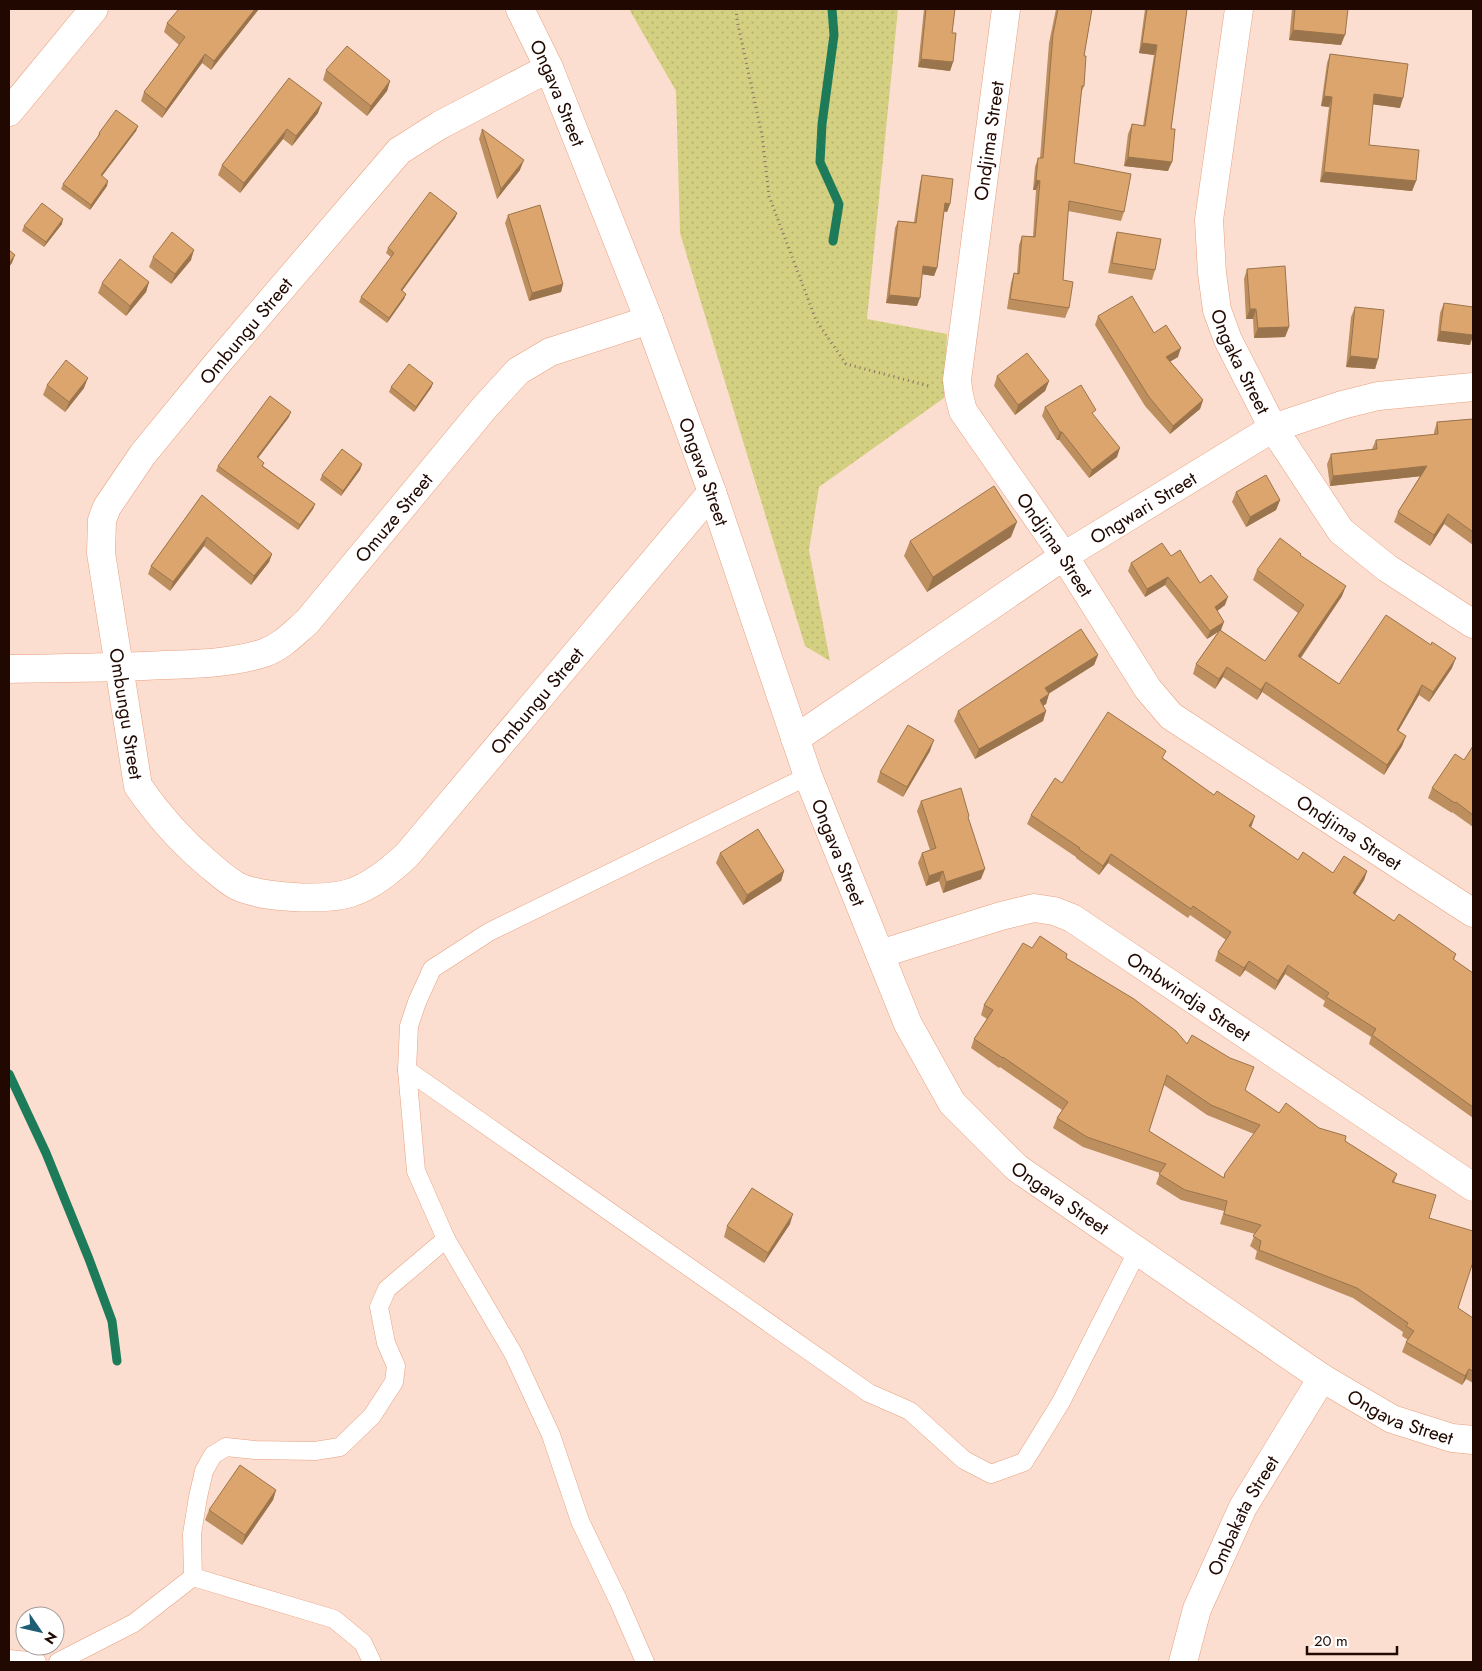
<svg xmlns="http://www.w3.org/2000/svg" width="1482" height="1671" font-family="Jost,sans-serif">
<defs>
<pattern id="grass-dots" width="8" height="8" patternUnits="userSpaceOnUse" patternTransform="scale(1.25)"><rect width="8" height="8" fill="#d4d082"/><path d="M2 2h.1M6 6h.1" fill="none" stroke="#b6b16e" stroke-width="1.8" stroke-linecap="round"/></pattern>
</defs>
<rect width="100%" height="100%" fill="#fcded0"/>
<polygon fill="url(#grass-dots)" points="629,9 898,9 867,319 947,334 944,398 819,487 809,550 830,661 805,646 680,233 676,91"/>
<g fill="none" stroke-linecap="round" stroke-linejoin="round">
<g stroke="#1d7b5a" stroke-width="9">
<polyline points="832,9 834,35 822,124 820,162 839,204 833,241"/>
<polyline points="9,1074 46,1153 89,1259 112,1321 117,1361"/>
</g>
<g stroke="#e8a07f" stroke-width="19">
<g id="lane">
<polyline points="407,1070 869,1393 910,1411 964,1460 991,1474 1024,1462 1061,1402 1137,1252"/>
<polyline points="193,1577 192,1534 198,1497 204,1471 213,1455 226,1447 255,1450 315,1451 340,1447 372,1416 394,1382 396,1366 386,1343 379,1307 387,1289 446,1239"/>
<polyline points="9,1659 37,1662"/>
<polyline points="58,1662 134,1623 193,1577 334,1619 363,1643 372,1662"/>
<polyline points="645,1662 618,1600 580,1521 551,1435 513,1353 446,1239 416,1171 407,1070 409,1026 417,1002 432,969 489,932 808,776"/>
</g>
</g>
<g stroke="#e8a07f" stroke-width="29">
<g id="street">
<path id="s1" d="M1006,9L957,380L959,395L963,411L1064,556L1148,689L1171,716L1473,913"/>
<path id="s2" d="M1239,9L1209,220L1212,273L1217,310L1228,340L1273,428L1341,531L1387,568L1473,624"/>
<path id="s3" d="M549,68L440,125L399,151L216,365L143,454L107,507L102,520L101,553L138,786C158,815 180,840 207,863C217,871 226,880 237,886C262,898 324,901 350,893C372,886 391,870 407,855L712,492"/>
<polyline points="9,112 94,9"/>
<path id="s4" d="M9,669C61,668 113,668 165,665C197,664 233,663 264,653C281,647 293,634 307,622L485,407L518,371L550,352L649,320"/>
<path id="s5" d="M795,739L1064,556L1273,428L1342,405L1378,396L1473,387"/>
<path id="s6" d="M880,954L1001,916L1034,908L1054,911L1072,918L1473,1187"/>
<path id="s7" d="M1183,1662L1197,1609L1243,1507L1322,1378"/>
</g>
</g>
<g stroke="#e8a07f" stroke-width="29">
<g id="secondary">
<path id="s8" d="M520,9L549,68L649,320L712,492L808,776L908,1024L952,1103L1017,1168L1322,1378L1392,1419L1452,1438L1473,1440"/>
</g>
</g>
<polyline stroke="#8b7065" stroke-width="3" stroke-dasharray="1 4" stroke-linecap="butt" points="736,9 737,20 762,135 769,196 816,320 846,364 929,386"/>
<use href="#lane" stroke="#fff" stroke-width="18"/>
<use href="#street" stroke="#fff" stroke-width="28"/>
<use href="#secondary" stroke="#fff" stroke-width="28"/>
</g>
<g fill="#bd8e5e" fill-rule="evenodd">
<polygon points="259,9 211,70 202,63 162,118 141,101 144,92 179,45 164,32 167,23"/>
<polygon points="924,9 955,9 952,33 953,62 950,71 918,67"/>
<polygon points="1056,9 1092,9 1084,56 1084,86 1081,93 1074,163 1124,212 1121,221 1068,211 1063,280 1069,308 1065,318 1007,309 1011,283 1014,273 1017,274 1019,245 1022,236 1033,236 1036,190 1033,190 1035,167 1038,158 1040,158 1049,43"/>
<polygon points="1145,9 1187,9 1171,129 1168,171 1124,166 1128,134 1132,124 1143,126 1154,55 1139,53"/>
<polygon points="1292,9 1348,9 1341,45 1289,40"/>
<polygon points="1330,54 1400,108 1373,104 1369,145 1416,181 1412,191 1320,182 1329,107 1321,106 1327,63"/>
<polygon points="326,70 390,81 387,91 367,116 323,80"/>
<polygon points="289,78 318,113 292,146 283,139 240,193 218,175 222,165"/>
<polygon points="138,126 136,131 102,176 107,186 90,210 61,189 63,184 97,138 99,133"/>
<polygon points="482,129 520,170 497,199 479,139"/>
<polygon points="922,175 950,204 947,212 944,211 937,268 934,276 922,274 917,306 886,303 895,228 898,221 914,222 920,183"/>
<polygon points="457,213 455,218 402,291 406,294 404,299 387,323 359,302 361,297 391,257 386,253 388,248"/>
<polygon points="508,215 563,284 561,292 529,301 505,223"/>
<polygon points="62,224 44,247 22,231 24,226"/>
<polygon points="1117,232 1155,270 1152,280 1108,273 1114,242"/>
<polygon points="153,257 191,260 171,284 149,267"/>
<polygon points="1247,269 1289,327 1285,337 1254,338 1253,319 1246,319 1244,279"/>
<polygon points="149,282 146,292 126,316 98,293 102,283"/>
<polygon points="1444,303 1470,345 1437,341 1440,313"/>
<polygon points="1355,307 1378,359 1375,369 1346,367 1351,317"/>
<polygon points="1098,316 1154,333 1178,357 1170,361 1203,400 1200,409 1170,434 1145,406 1095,325"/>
<polygon points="997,376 1049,381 1045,391 1015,415 994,386"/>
<polygon points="433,383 431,388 414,412 389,392 391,387"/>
<polygon points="47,385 84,388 65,412 43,395"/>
<polygon points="1045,407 1094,416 1117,457 1089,478 1059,440 1057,440 1042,416"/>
<polygon points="289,417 258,458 263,466 315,504 313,509 298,530 216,471 218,466"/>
<polygon points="1473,419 1473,545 1444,524 1430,546 1394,522 1398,512 1420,476 1330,486 1327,464 1331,454 1372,449 1376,440 1434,435 1434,432 1437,422"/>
<polygon points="362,464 360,470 341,496 320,480 322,475"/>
<polygon points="1236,492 1280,500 1276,510 1246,527 1232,502"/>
<polygon points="202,495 272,554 269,562 251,585 204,546 170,591 148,574 151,566"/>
<polygon points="1011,537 927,592 904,556 910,541"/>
<polygon points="1300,555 1342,596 1301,658 1339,684 1452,668 1429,702 1419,695 1398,731 1406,736 1402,746 1384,775 1262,692 1257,700 1223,677 1215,689 1193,674 1196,664 1218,632 1207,639 1165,585 1145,597 1128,571 1131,563 1171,556 1225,605 1217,611 1221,630 1220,630 1265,661 1298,613 1253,580 1257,570"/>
<polygon points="1098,655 1094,665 1049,693 1046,704 1043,706 1046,711 1043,721 975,759 954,721 958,711"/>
<polygon points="1473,746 1473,827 1452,812 1452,813 1428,798 1432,788 1464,760"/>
<polygon points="930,751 903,797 877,782 880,772"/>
<polygon points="1163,758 1252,825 1251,827 1298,860 1333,873 1367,871 1364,880 1355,894 1394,921 1456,954 1454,960 1473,973 1473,1118 1369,1044 1371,1037 1323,1006 1325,1001 1285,974 1275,990 1245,970 1240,977 1215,961 1218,952 1226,940 1190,915 1188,918 1108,863 1099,875 1076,858 1076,857 1027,824 1031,815 1062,783"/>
<polygon points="921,801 968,819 981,879 943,893 939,881 926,886 918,863 922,853 930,850 917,811"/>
<polygon points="720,853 784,871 781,881 743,905 716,863"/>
<path d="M1032,948L1066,958L1187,1044L1245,1090L1279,1113L1319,1128L1345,1141L1397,1174L1394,1183L1429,1218L1458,1308L1473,1318V1383L1466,1379L1462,1385L1402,1352L1406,1342L1408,1340L1402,1336L1403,1332L1353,1298L1255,1259L1257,1251L1250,1246L1255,1234L1220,1224L1224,1211L1181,1200L1156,1184L1160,1173L1083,1147L1053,1128L1057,1118L1062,1110L1000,1067L999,1068L971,1048L974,1039L987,1019L981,1015L984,1005ZM1164,1085L1207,1115L1254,1134L1223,1178L1149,1131Z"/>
<polygon points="790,1224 764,1263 724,1237 727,1226"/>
<polygon points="276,1490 273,1500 242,1545 205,1520 209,1510"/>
</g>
<g fill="#9a744c">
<polygon points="255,9 259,9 211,70 214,61"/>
<polygon points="1293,30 1345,35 1341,45 1289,40"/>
<polygon points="1142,43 1157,45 1154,55 1139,53"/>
<polygon points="205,54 202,63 162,118 166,109"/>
<polygon points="921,59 953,62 950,71 918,67"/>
<polygon points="390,81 387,91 367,116 371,106"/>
<polygon points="1374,94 1403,98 1400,108 1370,104"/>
<polygon points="1324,96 1332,97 1329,107 1321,106"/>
<polygon points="322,103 318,113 292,146 296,136"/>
<polygon points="138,126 136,131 99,180 101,175"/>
<polygon points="287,129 283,139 240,193 244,183"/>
<polygon points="1128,157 1172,162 1168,171 1124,166"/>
<polygon points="524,160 520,170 497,199 501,189"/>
<polygon points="1324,172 1416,181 1412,191 1320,182"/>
<polygon points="1036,180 1040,181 1036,190 1033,190"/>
<polygon points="108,181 107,186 90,210 91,205"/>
<polygon points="945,203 950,204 947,212 942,211"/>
<polygon points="457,213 455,218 399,295 401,290"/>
<polygon points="63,219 62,224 44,247 46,242"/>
<polygon points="194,250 191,260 171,284 175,274"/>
<polygon points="15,255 12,263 9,267 9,263"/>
<polygon points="923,266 937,268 934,276 920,274"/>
<polygon points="149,282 146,292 126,316 130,306"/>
<polygon points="563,284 561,292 529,301 532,293"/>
<polygon points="406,294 404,299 387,323 389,318"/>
<polygon points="889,295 920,298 917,306 886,303"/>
<polygon points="1250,309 1256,309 1253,319 1246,319"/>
<polygon points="1289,327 1285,337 1254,338 1258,328"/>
<polygon points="1440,331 1473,335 1473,336 1470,345 1437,341"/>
<polygon points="1181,348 1178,357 1163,366 1166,357"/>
<polygon points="1350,356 1378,359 1375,369 1346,367"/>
<polygon points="88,378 84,388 65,412 69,402"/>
<polygon points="1049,381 1045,391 1015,415 1018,405"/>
<polygon points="433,383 431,388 414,412 416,407"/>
<polygon points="1203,400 1200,409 1170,434 1173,426"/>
<polygon points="291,412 289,417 255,462 257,457"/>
<polygon points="1060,432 1062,432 1059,440 1057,440"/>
<polygon points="1120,448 1117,457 1089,478 1092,470"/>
<polygon points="362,464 360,470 341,496 343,491"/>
<polygon points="1427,466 1423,476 1330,486 1333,476"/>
<polygon points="1280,500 1276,510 1246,527 1250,517"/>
<polygon points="315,504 313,509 298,530 300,525"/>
<polygon points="1448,514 1444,524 1430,546 1434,535"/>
<polygon points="1017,522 1011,537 927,592 933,577"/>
<polygon points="207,537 204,546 170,591 173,582"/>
<polygon points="272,554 269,562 251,585 254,576"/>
<polygon points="1168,577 1165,585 1145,597 1147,589"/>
<polygon points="1346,586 1342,596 1295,666 1298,656"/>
<polygon points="1228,597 1225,605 1212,615 1215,607"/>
<polygon points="1224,622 1221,630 1207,639 1210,631"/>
<polygon points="1098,655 1094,665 1042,698 1045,688"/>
<polygon points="1456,658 1452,668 1429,702 1433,692"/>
<polygon points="1227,667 1223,677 1215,689 1219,679"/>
<polygon points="1266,682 1262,692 1257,700 1261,690"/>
<polygon points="1422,685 1419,695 1393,740 1397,730"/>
<polygon points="1049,694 1046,704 1036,710 1040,700"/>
<polygon points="1046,711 1043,721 975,759 979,749"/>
<polygon points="1406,736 1402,746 1384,775 1387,765"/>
<polygon points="934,740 930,751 903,797 907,787"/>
<polygon points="1255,816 1252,825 1245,835 1249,826"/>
<polygon points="1111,854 1108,863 1099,875 1103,866"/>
<polygon points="985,869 981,879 943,893 946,882"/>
<polygon points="784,871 781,881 743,905 747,895"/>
<polygon points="943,871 939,881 926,886 929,876"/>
<polygon points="1367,871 1364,880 1350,902 1353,893"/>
<polygon points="1249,961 1245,970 1240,977 1244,968"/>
<polygon points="1288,965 1285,974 1275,990 1278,981"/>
<polygon points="793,1214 790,1224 764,1263 768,1253"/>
<polygon points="1469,1369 1466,1379 1462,1385 1465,1376"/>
<polygon points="276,1490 273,1500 242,1545 245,1535"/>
</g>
<g fill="#dca56d" stroke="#9a744c" fill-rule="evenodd">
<polygon points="179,9 255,9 214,61 205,54 166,109 144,92 185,37 167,23"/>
<polygon points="926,9 955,9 952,33 956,33 953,62 921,59"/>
<polygon points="1058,9 1092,9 1084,56 1086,56 1084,86 1082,86 1074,163 1131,174 1124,212 1069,201 1063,280 1073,282 1069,308 1010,299 1014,273 1019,274 1022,236 1035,237 1040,181 1036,180 1038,158 1043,158 1053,34"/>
<polygon points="1147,9 1187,9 1171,129 1175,129 1172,162 1128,157 1132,124 1145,126 1157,45 1142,43"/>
<polygon points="1295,9 1348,9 1345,35 1293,30"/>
<polygon points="347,46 390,81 371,106 326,70"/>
<polygon points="1330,54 1408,64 1403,98 1374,94 1369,145 1419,150 1416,181 1324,172 1332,97 1324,96"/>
<polygon points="289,78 322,103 296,136 287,129 244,183 222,165"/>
<polygon points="116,110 138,126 101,175 108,181 91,205 63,184 100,134 99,133"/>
<polygon points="482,129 524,160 501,189"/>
<polygon points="922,175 953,179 950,204 945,203 937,268 923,266 920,298 889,295 898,221 916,223"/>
<polygon points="430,192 457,213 401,290 406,294 389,318 361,297 394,253 388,248"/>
<polygon points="42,203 63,219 46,242 24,226"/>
<polygon points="540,205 563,284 532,293 508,215"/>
<polygon points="172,232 194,250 175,274 153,257"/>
<polygon points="1117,232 1161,239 1155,270 1112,263"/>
<polygon points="9,250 15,255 9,263"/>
<polygon points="120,259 149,282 130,306 102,283"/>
<polygon points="1285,266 1289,327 1258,328 1256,309 1250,309 1247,269"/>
<polygon points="1132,296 1154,333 1166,325 1181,348 1166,357 1203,400 1173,426 1149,397 1098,316"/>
<polygon points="1444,303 1473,307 1473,335 1440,331"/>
<polygon points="1355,307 1384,310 1378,359 1350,356"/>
<polygon points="1027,353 1049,381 1018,405 997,376"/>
<polygon points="66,360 88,378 69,402 47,385"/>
<polygon points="409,364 433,383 416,407 391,387"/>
<polygon points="1081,385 1096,410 1092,413 1120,448 1092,470 1062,432 1060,432 1045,407"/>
<polygon points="270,396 291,412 257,457 264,463 262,466 315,504 300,525 218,466"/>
<polygon points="1473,419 1473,532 1448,514 1434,535 1398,512 1427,466 1333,476 1331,454 1377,449 1376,440 1438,434 1437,422"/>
<polygon points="342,449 362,464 343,491 322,475"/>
<polygon points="1266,475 1280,500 1250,517 1236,492"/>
<polygon points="994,486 1017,522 933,577 910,541"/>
<polygon points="202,495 272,554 254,576 207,537 173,582 151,566"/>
<polygon points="1280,538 1301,554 1300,555 1346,586 1298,656 1339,684 1386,615 1431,645 1432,642 1456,658 1433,692 1422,685 1397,730 1406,736 1387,765 1266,682 1261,690 1227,667 1219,679 1196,664 1220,630 1265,661 1304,605 1257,570"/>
<polygon points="1162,543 1171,556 1180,550 1200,583 1211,575 1228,597 1215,607 1224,622 1210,631 1168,577 1147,589 1131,563"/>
<polygon points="1081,629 1098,655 1045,688 1049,694 1040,700 1046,711 979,749 958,711"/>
<polygon points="1108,712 1166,751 1162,758 1214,795 1217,791 1255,816 1249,826 1298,860 1303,852 1333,873 1344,856 1367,871 1353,893 1394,921 1399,914 1456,954 1453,959 1473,973 1473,1107 1372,1035 1376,1029 1326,997 1329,993 1288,965 1278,981 1249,961 1244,968 1218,952 1231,932 1193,906 1191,909 1111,854 1103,866 1079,849 1080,848 1031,815 1055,778 1062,783"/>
<polygon points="908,725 934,740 907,787 880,772"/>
<polygon points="1473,746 1473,815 1456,802 1455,803 1432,788 1455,754 1464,760"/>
<polygon points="961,788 969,816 968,817 985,869 946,882 943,871 929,876 922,853 936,848 921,801"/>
<polygon points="758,829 784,871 747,895 720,853"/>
<path d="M1040,936L1067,954L1066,958L1134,999L1176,1031L1187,1044L1192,1035L1230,1058L1254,1067L1245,1090L1279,1113L1286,1103L1319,1128L1346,1136L1345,1141L1397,1174L1392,1182L1436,1195L1429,1218L1473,1231V1262L1458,1308L1473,1318V1371L1469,1369L1465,1376L1406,1342L1414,1331L1406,1326L1408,1323L1357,1288L1259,1250L1261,1241L1253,1236L1261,1225L1224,1214L1227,1201L1185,1190L1159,1174L1166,1164L1087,1137L1057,1118L1068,1102L1003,1057V1058L974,1039L993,1010L984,1005L1023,943L1032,948ZM1167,1075L1211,1105L1260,1125L1225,1173L1224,1178L1149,1131Z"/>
<polygon points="752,1188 793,1214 768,1253 727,1226"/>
<polygon points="240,1465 276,1490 245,1535 209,1510"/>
</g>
<g text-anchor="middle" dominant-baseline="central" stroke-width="4" stroke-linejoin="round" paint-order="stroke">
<g font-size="19" fill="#210800" stroke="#fff">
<text stroke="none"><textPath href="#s8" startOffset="92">Ongava Street</textPath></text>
<text transform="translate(989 141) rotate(-82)">Ondjima Street</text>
<text transform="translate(246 331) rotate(-50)">Ombungu Street</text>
<text stroke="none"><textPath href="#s2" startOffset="360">Ongaka Street</textPath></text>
<text stroke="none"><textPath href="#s8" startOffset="498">Ongava Street</textPath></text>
<text stroke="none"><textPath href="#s5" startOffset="418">Ongwari Street</textPath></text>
<text stroke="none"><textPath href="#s4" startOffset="445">Omuze Street</textPath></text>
<text stroke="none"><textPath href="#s1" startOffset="568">Ondjima Street</textPath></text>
<text stroke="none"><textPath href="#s3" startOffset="1442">Ombungu Street</textPath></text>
<text stroke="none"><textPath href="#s3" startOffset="842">Ombungu Street</textPath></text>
<text stroke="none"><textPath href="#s1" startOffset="988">Ondjima Street</textPath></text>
<text stroke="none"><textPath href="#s8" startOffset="902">Ongava Street</textPath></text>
<text stroke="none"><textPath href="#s6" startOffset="341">Ombwindja Street</textPath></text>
<text stroke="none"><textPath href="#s8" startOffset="1322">Ongava Street</textPath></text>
<text stroke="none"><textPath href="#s8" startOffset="1728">Ongava Street</textPath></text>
<text stroke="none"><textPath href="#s7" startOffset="159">Ombakata Street</textPath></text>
</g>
</g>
<rect width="1482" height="1671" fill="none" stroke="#210800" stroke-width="20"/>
<g transform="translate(40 1631) rotate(124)"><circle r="24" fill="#ffffff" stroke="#a69c99"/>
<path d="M0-4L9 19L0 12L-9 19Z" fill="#1f5d74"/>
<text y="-8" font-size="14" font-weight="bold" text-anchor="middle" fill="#210800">N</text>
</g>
<path d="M1307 1646v8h90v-8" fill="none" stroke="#210800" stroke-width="2.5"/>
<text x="1314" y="1646" font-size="15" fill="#210800" stroke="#ffffff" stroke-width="4" paint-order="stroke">20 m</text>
</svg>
